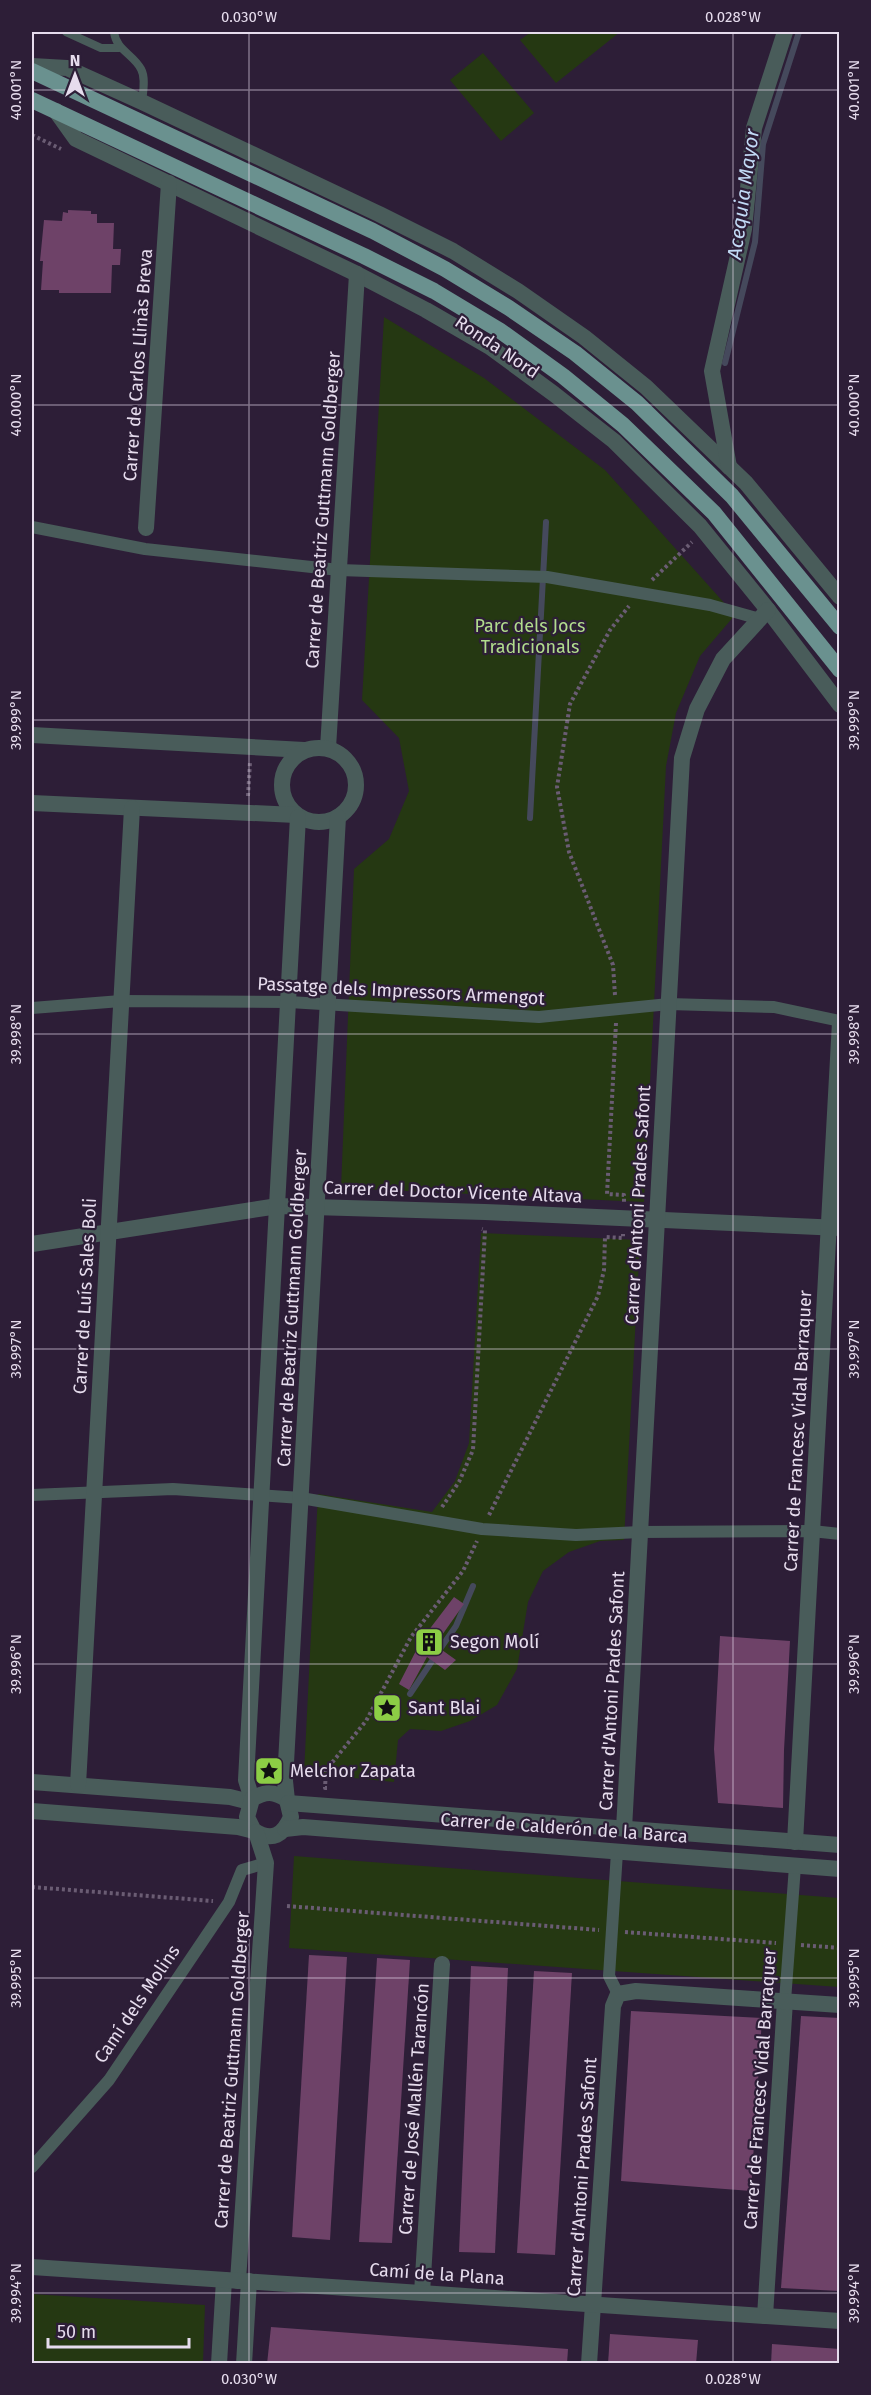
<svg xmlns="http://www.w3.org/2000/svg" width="871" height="2395" font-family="'Fira Sans',sans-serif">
<rect width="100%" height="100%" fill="#2d1e37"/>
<g fill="#253812">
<polygon points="531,32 620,32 556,83 520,40"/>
<polygon points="483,53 534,113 501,141 450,80"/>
<polygon points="384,317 484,378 605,470 735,615 700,656 676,713 666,766 644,1202 341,1188 354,869 389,839 409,791 399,738 362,700"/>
<polygon points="481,1233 640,1240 624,1540 600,1541 569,1552 543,1571 528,1602 517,1669 497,1705 470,1721 441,1731 410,1729 398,1740 394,1782 304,1773 318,1494 432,1512 455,1481 469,1443"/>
<polygon points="294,1856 839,1898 839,1987 289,1948"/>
<polygon points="32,2294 205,2305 203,2363 32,2363"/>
</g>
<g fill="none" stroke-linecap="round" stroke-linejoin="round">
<g stroke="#45495c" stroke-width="6">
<polyline points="725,363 755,242 763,144 799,32"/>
<polyline points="530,818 546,522"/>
<polyline points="440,1649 456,1626 473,1586"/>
<polyline points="410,1694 432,1661"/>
</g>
</g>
<g fill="#6e4268">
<polygon points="68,210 91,211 91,214 97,214 97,223 114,223 113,249 121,249 120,265 112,265 111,293 59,293 59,290 41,290 43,261 40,261 44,220 62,221 63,212 68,213"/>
<polygon points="454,1597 464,1604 435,1645 456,1660 445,1670 427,1657 409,1690 399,1684 422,1639"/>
<polygon points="720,1636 790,1641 784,1750 783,1808 718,1803 714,1749"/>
<polygon points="309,1955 347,1957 330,2240 292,2237"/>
<polygon points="377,1958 410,1960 392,2243 359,2242"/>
<polygon points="471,1966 508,1968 495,2253 459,2252"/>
<polygon points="534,1971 572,1973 555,2255 517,2253"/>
<polygon points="631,2011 762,2018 751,2191 621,2181"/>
<polygon points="801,2016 840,2018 840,2291 781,2288"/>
<polygon points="271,2327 568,2349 567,2364 267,2364"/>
<polygon points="610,2334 698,2340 696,2364 608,2364"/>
<polygon points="772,2344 840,2349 840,2364 771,2364"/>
</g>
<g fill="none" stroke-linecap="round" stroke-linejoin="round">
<g stroke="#6a5c73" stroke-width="4" stroke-dasharray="3 3" stroke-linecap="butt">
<polyline points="32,135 61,149"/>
<polyline points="652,580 692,542"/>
<polyline points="248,796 250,762"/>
<polyline points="615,995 613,965 569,852 557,787 570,704 610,630 629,606"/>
<polyline points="616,1023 607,1194 624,1195 624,1203"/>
<polyline points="442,1507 459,1482 473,1450 485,1230 482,1229"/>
<polyline points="489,1515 598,1296 604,1270 605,1237 623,1238 623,1234"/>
<polyline points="327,1788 325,1788 326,1770 366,1721 411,1637 463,1571 477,1541"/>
<polyline points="32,1887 213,1901"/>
<polyline points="287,1906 599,1930"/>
<polyline points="625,1932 776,1943"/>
<polyline points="801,1945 840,1948"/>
</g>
<g stroke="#495c5a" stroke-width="8">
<polyline points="66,32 101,48 119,48"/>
<path d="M114,32C116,50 133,54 141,69C146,78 143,92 142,102"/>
</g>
<g stroke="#495c5a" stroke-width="12">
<polyline points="32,527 145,549 339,570 547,577 710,605 760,619"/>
<polyline points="32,1008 121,1001 289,1002 539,1017 669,1004 774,1007 840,1021"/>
<polyline points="32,1495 173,1489 301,1498 482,1529 576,1535 640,1532 812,1531 840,1534"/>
<polyline points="617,1852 609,1976 618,1994"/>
<polyline points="785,2001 795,1866"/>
<polyline points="32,2167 109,2080 229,1902 242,1870 266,1863"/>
</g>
<g stroke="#495c5a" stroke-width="16">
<polyline points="32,66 67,68 142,102 379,214 453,251 518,291 584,337 646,387 746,483 840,597"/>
<polyline points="56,111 76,139 357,274 426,310 490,347 554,394 614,441 700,526 768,610 840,705"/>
<polyline points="729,467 712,371 744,229 754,128 785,32"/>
<polyline points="146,528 169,183"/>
<polyline points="32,735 304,750"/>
<polyline points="328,748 357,274"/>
<circle cx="319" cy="785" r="37"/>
<polyline points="32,803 296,815"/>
<polyline points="32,1244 278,1206 485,1212 840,1228"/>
<polyline points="32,1782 230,1797 250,1802"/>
<polyline points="78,1785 132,808"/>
<polyline points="252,1799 246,1780 298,817"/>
<path d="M287,1800C274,1791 266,1791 252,1799L247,1817L254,1831C273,1842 283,1835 291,1817L287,1800L285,1781L338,817"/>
<polyline points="288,1803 840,1845"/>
<polyline points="32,1811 238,1827 254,1831"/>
<polyline points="285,1829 303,1827 840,1869"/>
<polyline points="624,1829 682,758 697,709 723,659 768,610"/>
<polyline points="795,1842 840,1022"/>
<polyline points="238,2281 266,1863 256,1832"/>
<polyline points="422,2293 442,1964"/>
<polyline points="765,2316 785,2001"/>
<polyline points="219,2364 224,2280"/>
<polyline points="244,2364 249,2281"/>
<polyline points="589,2364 613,2006 618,1994 636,1991 840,2005"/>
</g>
<polyline stroke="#495c5a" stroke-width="16" points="32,2267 840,2321"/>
<g stroke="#6a918f" stroke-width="16">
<polyline points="32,71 373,231 445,269 509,308 575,353 637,403 732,496 840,627"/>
<polyline points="32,100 364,256 434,291 499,330 563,376 623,425 714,513 840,670"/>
</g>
</g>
<path fill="none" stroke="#e6dced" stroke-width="1.5" stroke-opacity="0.45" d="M249,32V2364M733,32V2364M32,90H840M32,405H840M32,720H840M32,1034H840M32,1349H840M32,1664H840M32,1978H840M32,2293H840"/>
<defs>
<g id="building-square" transform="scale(1.5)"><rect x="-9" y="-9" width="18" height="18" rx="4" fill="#8cce45" stroke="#2d1e37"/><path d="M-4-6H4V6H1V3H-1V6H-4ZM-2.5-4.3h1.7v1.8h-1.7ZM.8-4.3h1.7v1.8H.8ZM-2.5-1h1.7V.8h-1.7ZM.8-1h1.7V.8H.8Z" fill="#111"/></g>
<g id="sight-square" transform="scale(1.5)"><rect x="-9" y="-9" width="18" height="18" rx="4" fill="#8cce45" stroke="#2d1e37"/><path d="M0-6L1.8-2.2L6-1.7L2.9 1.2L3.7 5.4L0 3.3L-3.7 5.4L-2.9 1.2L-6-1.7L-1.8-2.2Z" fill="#111"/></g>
</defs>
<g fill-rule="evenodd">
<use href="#building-square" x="429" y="1642"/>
<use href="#sight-square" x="387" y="1708"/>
<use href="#sight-square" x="269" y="1771"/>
</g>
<g text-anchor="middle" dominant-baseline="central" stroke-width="4.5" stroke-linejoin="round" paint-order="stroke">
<g font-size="18" fill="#e6dced" stroke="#2d1e37">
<text transform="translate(497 347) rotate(34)">Ronda Nord</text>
<text transform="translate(138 365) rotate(-86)">Carrer de Carlos Llinàs Breva</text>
<text transform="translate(323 510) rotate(-86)">Carrer de Beatriz Guttmann Goldberger</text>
<text transform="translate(401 991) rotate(3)">Passatge dels Impressors Armengot</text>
<text transform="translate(453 1192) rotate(2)">Carrer del Doctor Vicente Altava</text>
<text transform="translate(638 1205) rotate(-87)">Carrer d'Antoni Prades Safont</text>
<text transform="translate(85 1296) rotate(-87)">Carrer de Luís Sales Boli</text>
<text transform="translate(292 1308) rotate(-87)">Carrer de Beatriz Guttmann Goldberger</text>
<text transform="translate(798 1431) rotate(-87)">Carrer de Francesc Vidal Barraquer</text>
<text transform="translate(612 1691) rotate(-87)">Carrer d'Antoni Prades Safont</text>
<text transform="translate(564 1828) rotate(4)">Carrer de Calderón de la Barca</text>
<text transform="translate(137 2004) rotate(-56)">Camí dels Molins</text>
<text transform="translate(232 2070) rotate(-86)">Carrer de Beatriz Guttmann Goldberger</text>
<text transform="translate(760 2089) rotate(-86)">Carrer de Francesc Vidal Barraquer</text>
<text transform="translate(414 2109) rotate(-86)">Carrer de José Mallén Tarancón</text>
<text transform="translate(582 2177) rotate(-86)">Carrer d'Antoni Prades Safont</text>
<text transform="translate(437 2274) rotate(4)">Camí de la Plana</text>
</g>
<g font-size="18" fill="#b1dc8d" stroke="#2d1e37">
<text x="530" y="626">Parc dels Jocs<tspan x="530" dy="21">Tradicionals</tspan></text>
</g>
<g font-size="18" fill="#e6dced" stroke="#2d1e37" text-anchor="start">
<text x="450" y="1642">Segon Molí</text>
<text x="408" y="1708">Sant Blai</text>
<text x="290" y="1771">Melchor Zapata</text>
</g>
<g font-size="20" font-style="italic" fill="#c2daf5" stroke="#2d1e37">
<text transform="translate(743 194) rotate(-82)">Acequia Mayor</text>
</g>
</g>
<rect width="871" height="2395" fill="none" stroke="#2d1e37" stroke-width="66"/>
<g transform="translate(75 75)" stroke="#2d1e37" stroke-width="4.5" paint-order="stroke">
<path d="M0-4.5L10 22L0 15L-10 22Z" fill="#e6dced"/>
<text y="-9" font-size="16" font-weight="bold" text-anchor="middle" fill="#e6dced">N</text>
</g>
<path d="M48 2338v9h141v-9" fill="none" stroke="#e6dced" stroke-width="3"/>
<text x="57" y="2338" font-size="18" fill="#e6dced" stroke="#2d1e37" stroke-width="4.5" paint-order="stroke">50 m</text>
<rect x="33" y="33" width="805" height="2329" fill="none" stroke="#e6dced" stroke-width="2"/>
<g font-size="15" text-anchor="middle" fill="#e6dced">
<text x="249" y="22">0.030°W</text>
<text x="733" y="22">0.028°W</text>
<text transform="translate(16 90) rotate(-90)" y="5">40.001°N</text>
<text transform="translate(854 90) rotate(-90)" y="5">40.001°N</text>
<text transform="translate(16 405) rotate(-90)" y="5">40.000°N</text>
<text transform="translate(854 405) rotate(-90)" y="5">40.000°N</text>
<text transform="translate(16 720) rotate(-90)" y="5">39.999°N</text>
<text transform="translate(854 720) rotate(-90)" y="5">39.999°N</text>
<text transform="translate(16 1034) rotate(-90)" y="5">39.998°N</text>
<text transform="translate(854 1034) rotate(-90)" y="5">39.998°N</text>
<text transform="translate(16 1349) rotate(-90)" y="5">39.997°N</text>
<text transform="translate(854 1349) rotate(-90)" y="5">39.997°N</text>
<text transform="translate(16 1664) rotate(-90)" y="5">39.996°N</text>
<text transform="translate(854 1664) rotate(-90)" y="5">39.996°N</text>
<text transform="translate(16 1978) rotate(-90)" y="5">39.995°N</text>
<text transform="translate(854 1978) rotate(-90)" y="5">39.995°N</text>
<text transform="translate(16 2293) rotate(-90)" y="5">39.994°N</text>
<text transform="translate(854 2293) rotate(-90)" y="5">39.994°N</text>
<text x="249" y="2384">0.030°W</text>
<text x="733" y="2384">0.028°W</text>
</g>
</svg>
